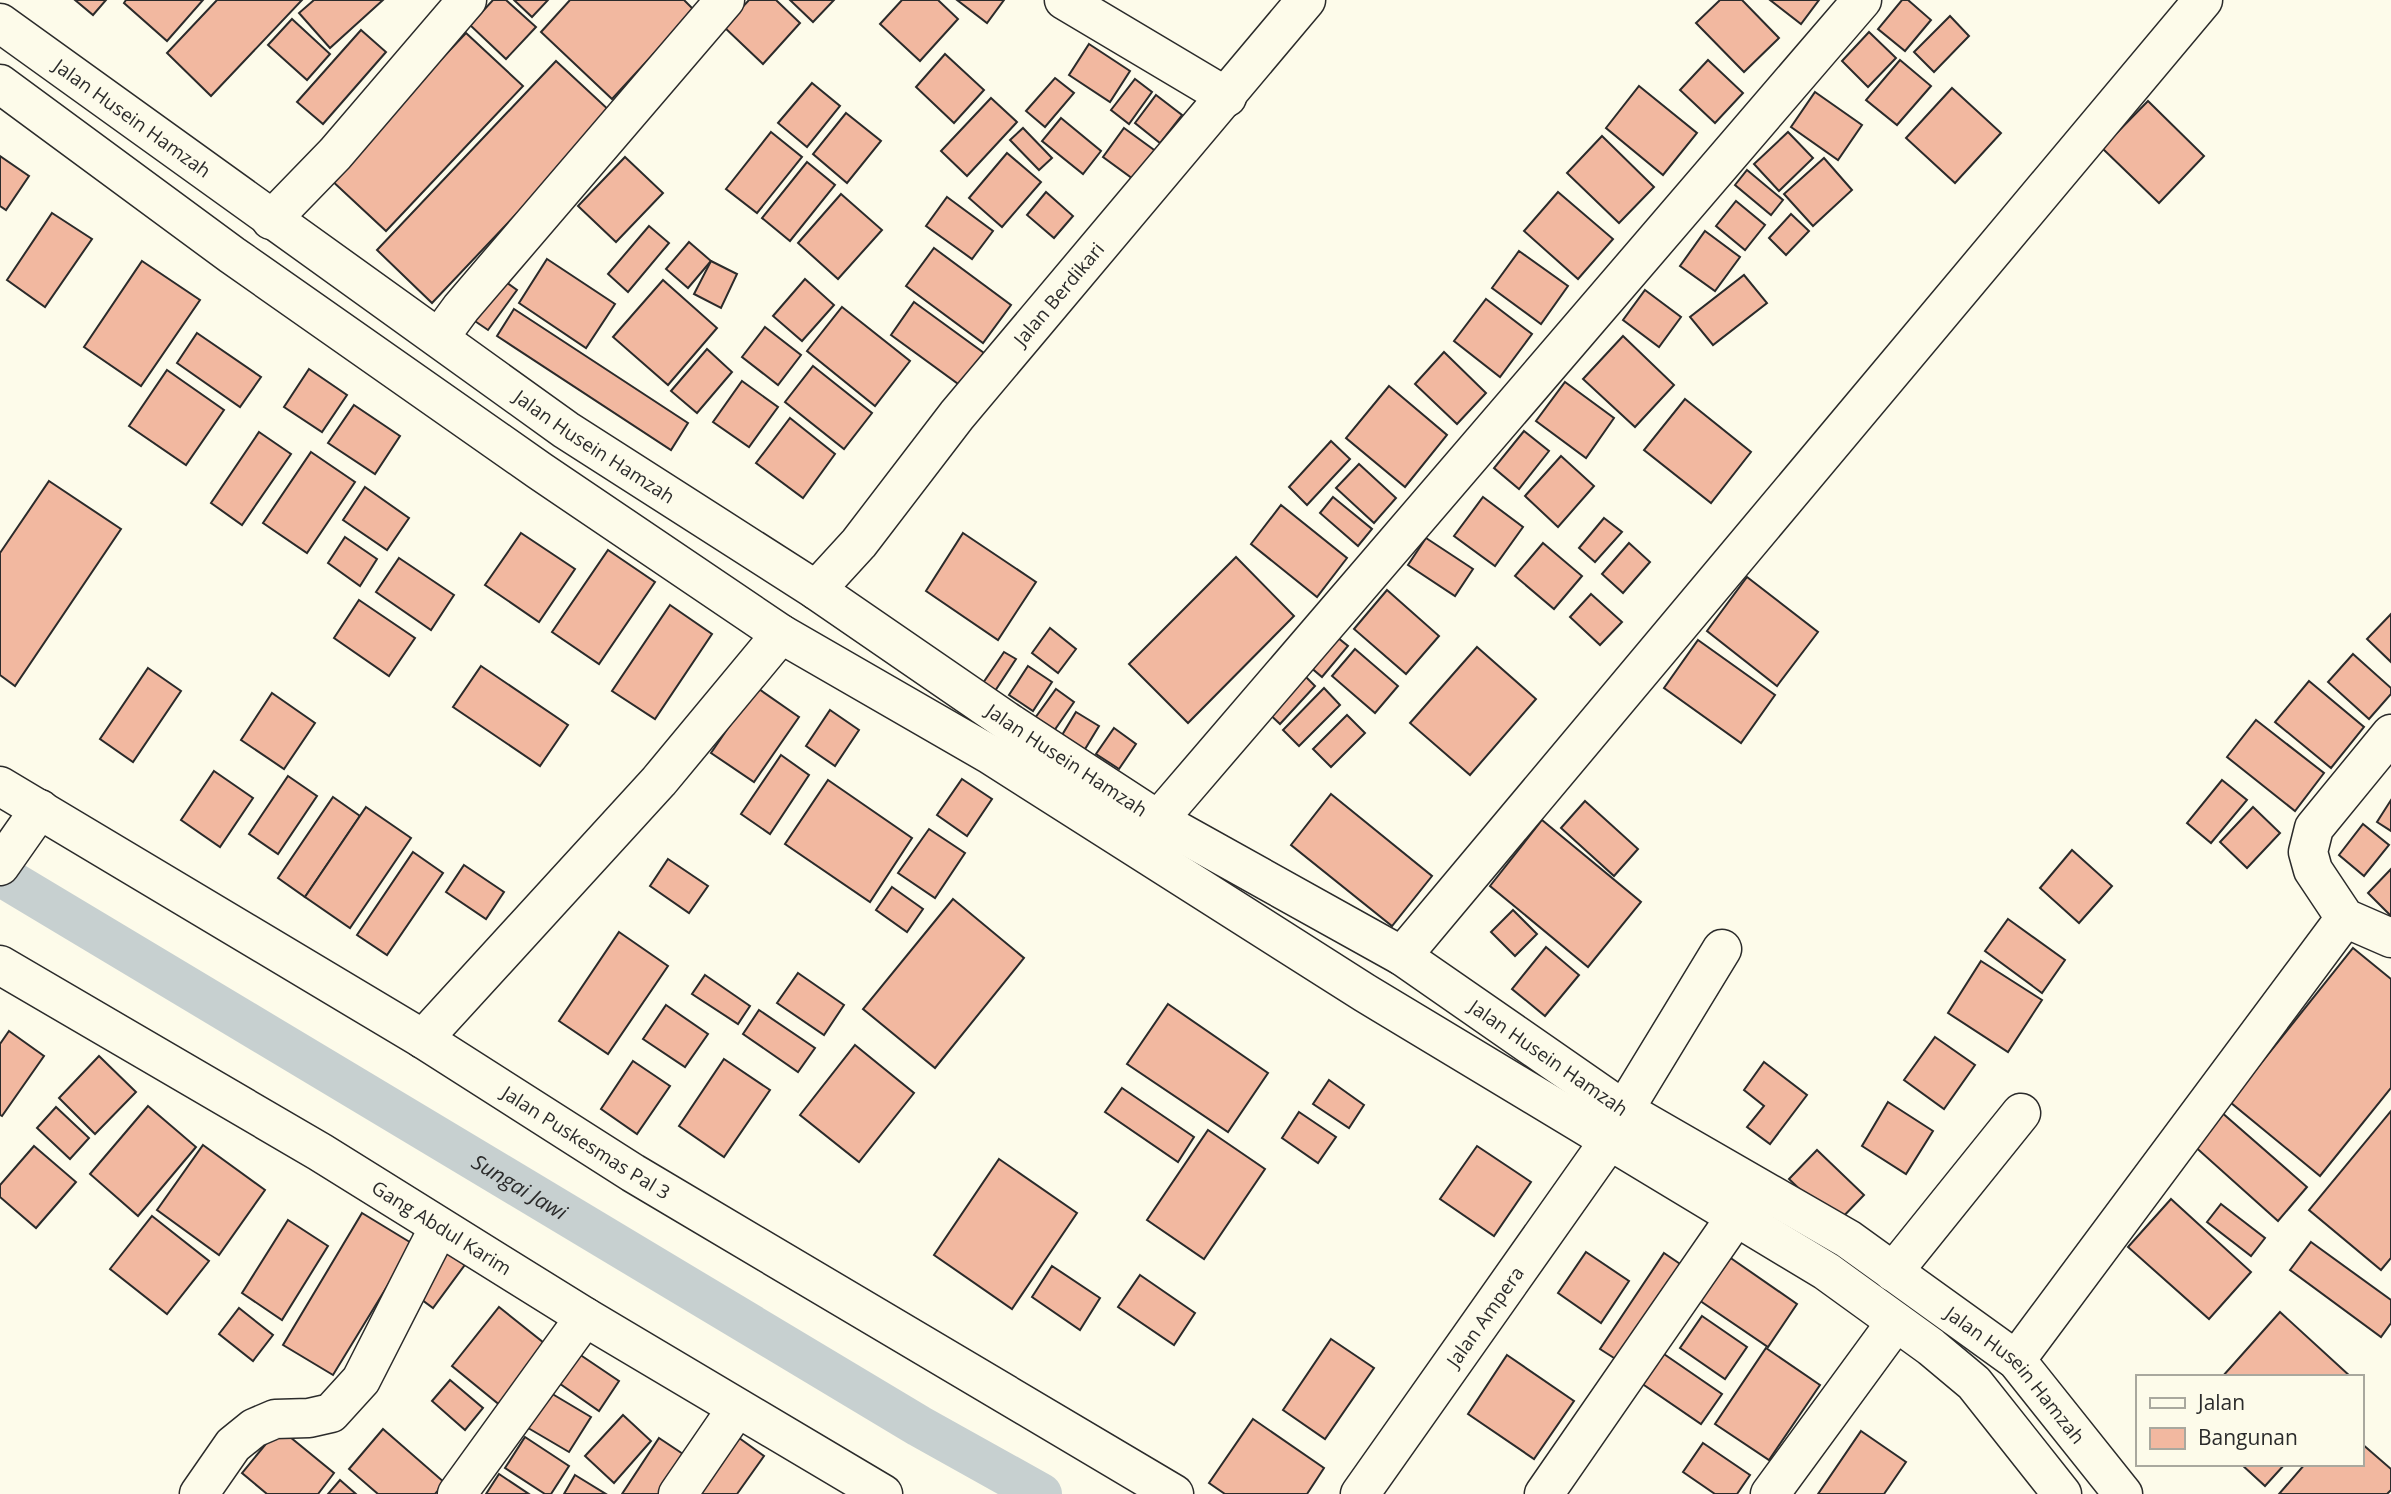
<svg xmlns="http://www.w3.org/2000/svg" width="2391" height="1494" font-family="'Open Sans',sans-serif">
<rect width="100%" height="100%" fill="#fdfbea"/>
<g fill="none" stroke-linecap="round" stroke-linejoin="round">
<path stroke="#c7d0d0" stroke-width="42" id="s1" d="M0,875L919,1426L1041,1494"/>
</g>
<g fill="#f2b8a0" stroke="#2b2b2b" stroke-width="2">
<polygon points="75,0 106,0 93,15"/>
<polygon points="126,0 203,0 167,41 124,3"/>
<polygon points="217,0 302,0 211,96 167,53"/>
<polygon points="314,0 383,0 330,48 299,13"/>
<polygon points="493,0 506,0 536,27 506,59 470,25"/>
<polygon points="514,0 548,0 532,17"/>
<polygon points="570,0 684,0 694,10 612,99 541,32"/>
<polygon points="749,0 776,0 800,23 763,64 724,27"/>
<polygon points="790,0 834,0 813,22"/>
<polygon points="902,0 938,0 958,19 920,61 880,24"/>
<polygon points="957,0 1004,0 987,23"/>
<polygon points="1720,0 1742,0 1779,38 1744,72 1696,23"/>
<polygon points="1770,0 1819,0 1801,24"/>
<polygon points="1902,0 1908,0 1931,20 1905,51 1878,29"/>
<polygon points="1950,16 1969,36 1934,72 1914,52"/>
<polygon points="292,19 330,54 307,80 268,45"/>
<polygon points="361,30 386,52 323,124 297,102"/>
<polygon points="1869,32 1896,58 1868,87 1842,61"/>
<polygon points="466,33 523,86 386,231 329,178"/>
<polygon points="1089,44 1130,71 1110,102 1069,75"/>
<polygon points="945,54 984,90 954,123 916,87"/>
<polygon points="1708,60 1743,93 1715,123 1680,90"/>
<polygon points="1900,60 1931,86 1897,125 1866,100"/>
<polygon points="556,61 612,113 432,303 377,250"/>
<polygon points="1055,78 1074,93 1045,127 1026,111"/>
<polygon points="1135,79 1152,92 1129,124 1111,110"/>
<polygon points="812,83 840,106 807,147 778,123"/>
<polygon points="1639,86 1697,133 1663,175 1606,128"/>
<polygon points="1952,88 2001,133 1955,183 1906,138"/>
<polygon points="1815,92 1862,125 1838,160 1791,127"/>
<polygon points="1156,95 1182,115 1160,143 1135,123"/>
<polygon points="991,98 1017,122 967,176 941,151"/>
<polygon points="2148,101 2204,156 2159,203 2102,148"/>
<polygon points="846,113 881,141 847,183 813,154"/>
<polygon points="1061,118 1101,151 1083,174 1042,141"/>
<polygon points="1023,128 1052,158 1039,170 1010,140"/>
<polygon points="1124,128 1161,155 1140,184 1103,157"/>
<polygon points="771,132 802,157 757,213 726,189"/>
<polygon points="1788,132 1813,158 1779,191 1754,164"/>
<polygon points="1602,136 1654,187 1619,223 1567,173"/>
<polygon points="1007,153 1041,182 1002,227 969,198"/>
<polygon points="0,156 29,176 6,210 0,206"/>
<polygon points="625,157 663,193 616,242 578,206"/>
<polygon points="1824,158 1852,190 1813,226 1784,194"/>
<polygon points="807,162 835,185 790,241 762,218"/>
<polygon points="1747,170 1783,200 1771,215 1735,185"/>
<polygon points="1046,192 1073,216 1054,238 1027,215"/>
<polygon points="1558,192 1613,239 1578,279 1524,231"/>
<polygon points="841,194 882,230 838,279 798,243"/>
<polygon points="947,197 993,231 972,259 926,226"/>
<polygon points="1736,201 1765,225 1745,250 1716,226"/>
<polygon points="52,213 92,239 45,307 7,280"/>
<polygon points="1791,214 1809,231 1786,255 1769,238"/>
<polygon points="649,226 669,243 628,292 608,274"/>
<polygon points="1705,231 1740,257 1715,291 1680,266"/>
<polygon points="689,242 711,261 688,288 666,269"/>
<polygon points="934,248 1011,305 983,343 906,286"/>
<polygon points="1519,251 1568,286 1541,324 1492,288"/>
<polygon points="547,259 615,304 586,348 519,303"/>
<polygon points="142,261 200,300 141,386 84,347"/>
<polygon points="711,261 737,274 721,308 694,294"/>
<polygon points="495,274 517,290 488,330 466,315"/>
<polygon points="1744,275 1767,303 1713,345 1690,317"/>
<polygon points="805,279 834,305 802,341 773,316"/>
<polygon points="663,280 717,328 668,385 613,337"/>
<polygon points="1645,290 1681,317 1659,347 1623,320"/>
<polygon points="1486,299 1532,334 1500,377 1454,341"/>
<polygon points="914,302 984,353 961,386 891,335"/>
<polygon points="842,307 910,361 875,406 807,351"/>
<polygon points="514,309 688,423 671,450 497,336"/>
<polygon points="765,327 801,355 778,385 742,357"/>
<polygon points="197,333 261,377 240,407 177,363"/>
<polygon points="1623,336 1674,385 1635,427 1583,379"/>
<polygon points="707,349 732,372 697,413 671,391"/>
<polygon points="1444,352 1486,393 1457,424 1415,384"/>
<polygon points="813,366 872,413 844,449 785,402"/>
<polygon points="309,369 347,395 322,432 284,407"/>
<polygon points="167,370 224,410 186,465 129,426"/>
<polygon points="742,381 778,407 749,447 713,422"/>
<polygon points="1565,382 1614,418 1586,458 1536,421"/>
<polygon points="1389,386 1447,435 1405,487 1346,438"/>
<polygon points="1685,399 1751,452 1711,503 1644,450"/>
<polygon points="354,405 400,436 375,474 328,443"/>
<polygon points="790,418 835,454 803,498 756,463"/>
<polygon points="1524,431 1549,451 1519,489 1494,468"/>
<polygon points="259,432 291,454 242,525 211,503"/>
<polygon points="1331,441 1350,459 1307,505 1289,487"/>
<polygon points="311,452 355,482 307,553 263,523"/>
<polygon points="1561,456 1594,486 1558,527 1525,496"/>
<polygon points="1359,464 1396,498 1374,523 1336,488"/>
<polygon points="49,481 121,529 15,686 0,675 0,553"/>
<polygon points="365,487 409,518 387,550 343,520"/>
<polygon points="1333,497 1372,529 1358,546 1320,513"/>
<polygon points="1483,497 1523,527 1495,566 1454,536"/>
<polygon points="1281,505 1347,558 1317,597 1251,544"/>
<polygon points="1604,518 1622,532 1595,562 1579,548"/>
<polygon points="521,533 575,569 539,622 485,585"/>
<polygon points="963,533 1036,582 998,640 926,591"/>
<polygon points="345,537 377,559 360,586 328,563"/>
<polygon points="1426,538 1473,569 1455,596 1408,565"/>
<polygon points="1543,543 1582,576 1554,609 1515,576"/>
<polygon points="1629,543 1650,562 1623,593 1602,574"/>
<polygon points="608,550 655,582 599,664 552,632"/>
<polygon points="1236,557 1294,616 1188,723 1129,664"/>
<polygon points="399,558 454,595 431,630 376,592"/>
<polygon points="1747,577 1818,632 1777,686 1707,631"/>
<polygon points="1387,590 1439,636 1406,674 1354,629"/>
<polygon points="1591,594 1622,622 1600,645 1570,617"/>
<polygon points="359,600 415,638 389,676 334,638"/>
<polygon points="670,605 712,634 655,719 612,691"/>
<polygon points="2391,614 2391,662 2367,639"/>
<polygon points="1050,628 1076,649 1058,673 1032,653"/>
<polygon points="1327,629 1348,646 1322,677 1302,660"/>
<polygon points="1698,640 1775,695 1741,743 1664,688"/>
<polygon points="1477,647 1536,699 1470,775 1410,723"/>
<polygon points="1355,649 1398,686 1375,713 1332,676"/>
<polygon points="1004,652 1016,659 991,697 979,689"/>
<polygon points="2353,654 2391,688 2391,694 2369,719 2328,682"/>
<polygon points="481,666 568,725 540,766 453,707"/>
<polygon points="1028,666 1052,682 1033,711 1009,695"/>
<polygon points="148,668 181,691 133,762 100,739"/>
<polygon points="1297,668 1315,686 1280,724 1261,706"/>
<polygon points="2309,681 2364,727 2331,768 2275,722"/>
<polygon points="756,687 799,717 754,782 711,753"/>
<polygon points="1324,688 1340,705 1299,746 1283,730"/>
<polygon points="1056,689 1074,702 1049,738 1030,725"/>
<polygon points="272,693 315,723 284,769 241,740"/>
<polygon points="830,710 859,730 835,766 806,746"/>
<polygon points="1076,712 1099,726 1079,759 1056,745"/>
<polygon points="1347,715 1365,733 1331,767 1313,749"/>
<polygon points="2256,720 2324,773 2295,811 2227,757"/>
<polygon points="1114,728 1136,744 1119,769 1096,754"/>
<polygon points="781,755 809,775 770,834 741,814"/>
<polygon points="214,771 253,798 220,847 181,820"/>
<polygon points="288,776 317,796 278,854 249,834"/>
<polygon points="962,779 992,799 967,836 937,815"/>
<polygon points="828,780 912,838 870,902 785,844"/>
<polygon points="2222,780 2247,800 2211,843 2187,823"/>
<polygon points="1331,794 1432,876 1392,926 1291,845"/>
<polygon points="333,797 360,816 305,897 278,878"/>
<polygon points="2391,800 2391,831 2377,822"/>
<polygon points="1585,801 1638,849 1614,876 1561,828"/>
<polygon points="366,807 411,838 350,928 305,897"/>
<polygon points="2253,807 2280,833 2247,868 2220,842"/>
<polygon points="1542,820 1641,902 1588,967 1490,886"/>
<polygon points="2363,824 2389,845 2364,876 2339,855"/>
<polygon points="929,829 965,853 935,898 898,873"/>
<polygon points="2072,850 2112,886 2079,923 2040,888"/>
<polygon points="413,852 443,873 387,955 357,935"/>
<polygon points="668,859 708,886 689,913 650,886"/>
<polygon points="464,865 504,892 486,919 446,892"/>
<polygon points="2391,869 2391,916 2368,893"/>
<polygon points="892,887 923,909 907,932 876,910"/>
<polygon points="953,899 1024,958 935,1068 863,1009"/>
<polygon points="1513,910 1537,934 1515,956 1491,932"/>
<polygon points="2008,919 2065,960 2042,993 1985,951"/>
<polygon points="619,932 668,966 608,1054 559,1021"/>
<polygon points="1546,947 1579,975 1545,1016 1512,989"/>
<polygon points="2353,948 2391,979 2391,1088 2320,1176 2230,1102"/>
<polygon points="1981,961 2042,1000 2008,1052 1948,1013"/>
<polygon points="798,973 844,1005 824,1035 777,1003"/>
<polygon points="705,975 750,1006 738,1024 692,994"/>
<polygon points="1168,1004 1268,1073 1228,1132 1127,1064"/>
<polygon points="666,1005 708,1034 685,1067 643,1039"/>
<polygon points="759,1010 815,1048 798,1072 743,1034"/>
<polygon points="9,1031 44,1056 2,1116 0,1115 0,1044"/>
<polygon points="1935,1037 1975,1065 1944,1109 1904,1080"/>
<polygon points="855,1045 914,1093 859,1162 800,1115"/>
<polygon points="99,1056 136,1092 95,1134 59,1098"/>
<polygon points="724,1059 770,1090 724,1157 679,1126"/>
<polygon points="633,1061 670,1086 637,1134 601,1109"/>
<polygon points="1764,1062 1807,1095 1770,1144 1747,1127 1764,1106 1744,1090"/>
<polygon points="1329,1080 1364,1105 1349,1128 1313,1104"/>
<polygon points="1122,1088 1194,1137 1178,1162 1105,1112"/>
<polygon points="1888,1102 1933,1131 1906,1174 1862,1146"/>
<polygon points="148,1106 196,1147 138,1216 90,1174"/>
<polygon points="56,1107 89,1138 70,1159 37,1128"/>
<polygon points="2220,1111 2307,1187 2278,1221 2192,1144"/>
<polygon points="2391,1111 2391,1258 2381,1270 2309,1210"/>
<polygon points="1299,1112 1336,1137 1318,1163 1282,1138"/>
<polygon points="1208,1130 1265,1169 1204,1259 1147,1220"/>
<polygon points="203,1145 265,1190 219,1255 157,1210"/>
<polygon points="34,1146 76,1182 36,1228 0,1197 0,1185"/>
<polygon points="1477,1146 1531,1182 1494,1236 1440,1199"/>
<polygon points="1817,1150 1864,1195 1836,1224 1789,1179"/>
<polygon points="999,1159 1077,1213 1012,1309 934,1255"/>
<polygon points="2171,1199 2251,1272 2209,1319 2128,1247"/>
<polygon points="2221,1204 2265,1238 2251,1256 2207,1222"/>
<polygon points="362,1213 413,1244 333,1375 283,1345"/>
<polygon points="152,1216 209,1261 167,1314 110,1269"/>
<polygon points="288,1220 328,1246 282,1320 242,1293"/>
<polygon points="2311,1242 2391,1300 2391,1323 2381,1337 2290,1270"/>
<polygon points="444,1245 467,1262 433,1308 410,1291"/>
<polygon points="1586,1252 1629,1281 1601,1323 1558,1293"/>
<polygon points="1722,1252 1797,1304 1768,1347 1693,1296"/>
<polygon points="1664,1253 1692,1272 1628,1367 1600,1349"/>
<polygon points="1052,1266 1100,1298 1080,1330 1032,1297"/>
<polygon points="1140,1275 1195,1313 1174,1345 1118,1307"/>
<polygon points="499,1307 549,1347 501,1406 452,1366"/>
<polygon points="239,1308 273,1335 253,1361 219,1334"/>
<polygon points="2280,1312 2351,1377 2222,1377"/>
<polygon points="1702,1316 1747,1347 1725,1379 1680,1348"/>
<polygon points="1331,1339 1374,1368 1325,1439 1283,1410"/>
<polygon points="1766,1348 1820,1385 1769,1460 1715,1424"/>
<polygon points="576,1352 619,1381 599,1411 556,1381"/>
<polygon points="1661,1352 1722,1394 1701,1424 1641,1383"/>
<polygon points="1507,1355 1574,1401 1534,1459 1468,1414"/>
<polygon points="450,1380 483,1408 465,1430 432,1401"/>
<polygon points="544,1389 591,1417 569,1452 523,1425"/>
<polygon points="623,1415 651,1441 614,1483 585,1456"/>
<polygon points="1253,1419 1324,1468 1307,1494 1225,1494 1209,1483"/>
<polygon points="279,1428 334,1473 318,1494 267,1494 242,1473"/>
<polygon points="383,1429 445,1483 435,1494 378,1494 349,1469"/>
<polygon points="1861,1431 1906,1462 1884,1494 1818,1494"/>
<polygon points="735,1435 764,1456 737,1494 694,1494"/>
<polygon points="525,1437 569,1466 551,1494 545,1494 505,1468"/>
<polygon points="659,1438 686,1456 661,1494 622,1494"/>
<polygon points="1703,1443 1750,1475 1737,1494 1715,1494 1683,1472"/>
<polygon points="2361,1443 2391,1469 2391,1490 2387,1494 2279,1494 2305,1464 2361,1464"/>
<polygon points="2241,1464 2285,1464 2265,1486"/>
<polygon points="499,1474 529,1494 486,1494"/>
<polygon points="575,1475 606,1494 564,1494"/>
<polygon points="340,1480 356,1494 328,1494"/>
</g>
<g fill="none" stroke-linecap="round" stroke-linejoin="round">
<g stroke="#2b2b2b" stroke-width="41">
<g id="minor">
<polyline points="1064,0 1227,97"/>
<path id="s2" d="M0,23L566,430L816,590L1011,724L1158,820L1402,956L1624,1110L1848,1239L2016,1360L2123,1494"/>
<polyline points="0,84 232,255 540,471 781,634 989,754 1365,993 1826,1271 1931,1347 1974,1383 2062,1494"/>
<polyline points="271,220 335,154 467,0"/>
<polyline points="439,338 461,308 725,0"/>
<path id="s3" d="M816,590L859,543L957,415L1306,0"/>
<polyline points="2391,734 2314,828 2308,852 2313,870 2345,918 2391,938"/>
<path id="s4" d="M0,786L423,1039L633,1173L1174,1494"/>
<polyline points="1158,820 1862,0"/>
<polyline points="0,866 40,809"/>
<polyline points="1402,956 2203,0"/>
<path id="s5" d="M0,965L320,1152L585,1317L883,1494"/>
<polyline points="423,1039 659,781 781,634"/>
<polyline points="1624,1110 1722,949"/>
<polyline points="1893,1272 2021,1113"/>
<polyline points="2016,1360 2345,918"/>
<polyline points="199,1494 233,1445 254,1428 275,1419 309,1418 331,1413 361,1380 439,1227"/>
<polyline points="457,1494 585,1317"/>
<polyline points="678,1494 737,1408"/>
<path id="s6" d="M1360,1494L1609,1141"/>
<polyline points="1544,1494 1735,1218"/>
<polyline points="1770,1494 1896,1322"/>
</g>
</g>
<use href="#minor" stroke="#fdfbea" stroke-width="38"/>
</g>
<g text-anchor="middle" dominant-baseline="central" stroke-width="5" stroke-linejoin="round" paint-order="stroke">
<g font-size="19" fill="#2b2b2b" stroke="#fdfbea">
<text stroke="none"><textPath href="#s2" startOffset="163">Jalan Husein Hamzah</textPath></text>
<text stroke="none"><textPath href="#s3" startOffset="383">Jalan Berdikari</textPath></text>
<text stroke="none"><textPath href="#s2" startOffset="730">Jalan Husein Hamzah</textPath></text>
<text stroke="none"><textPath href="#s2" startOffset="1297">Jalan Husein Hamzah</textPath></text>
<text stroke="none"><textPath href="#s2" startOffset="1864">Jalan Husein Hamzah</textPath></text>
<text stroke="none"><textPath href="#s4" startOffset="686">Jalan Puskesmas Pal 3</textPath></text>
<text stroke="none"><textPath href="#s5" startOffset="514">Gang Abdul Karim</textPath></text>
<text stroke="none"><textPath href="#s6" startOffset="217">Jalan Ampera</textPath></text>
<text stroke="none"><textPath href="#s2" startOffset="2431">Jalan Husein Hamzah</textPath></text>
</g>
<g font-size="21" font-style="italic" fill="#2b2b2b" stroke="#fdfbea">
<text stroke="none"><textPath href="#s1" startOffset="606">Sungai Jawi</textPath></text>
</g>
</g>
<rect x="2136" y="1375" width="228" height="91" fill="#fdfbea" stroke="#a9a89e" stroke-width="2"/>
<rect x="2150" y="1398" width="35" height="10" fill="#fdfbea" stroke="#a9a89e" stroke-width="2"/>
<text x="2198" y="1410" font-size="21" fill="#2b2b2b">Jalan</text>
<rect x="2150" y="1428" width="35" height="21" fill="#f2b8a0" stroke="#a9a89e" stroke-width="2"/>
<text x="2198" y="1445" font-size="21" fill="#2b2b2b">Bangunan</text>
</svg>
